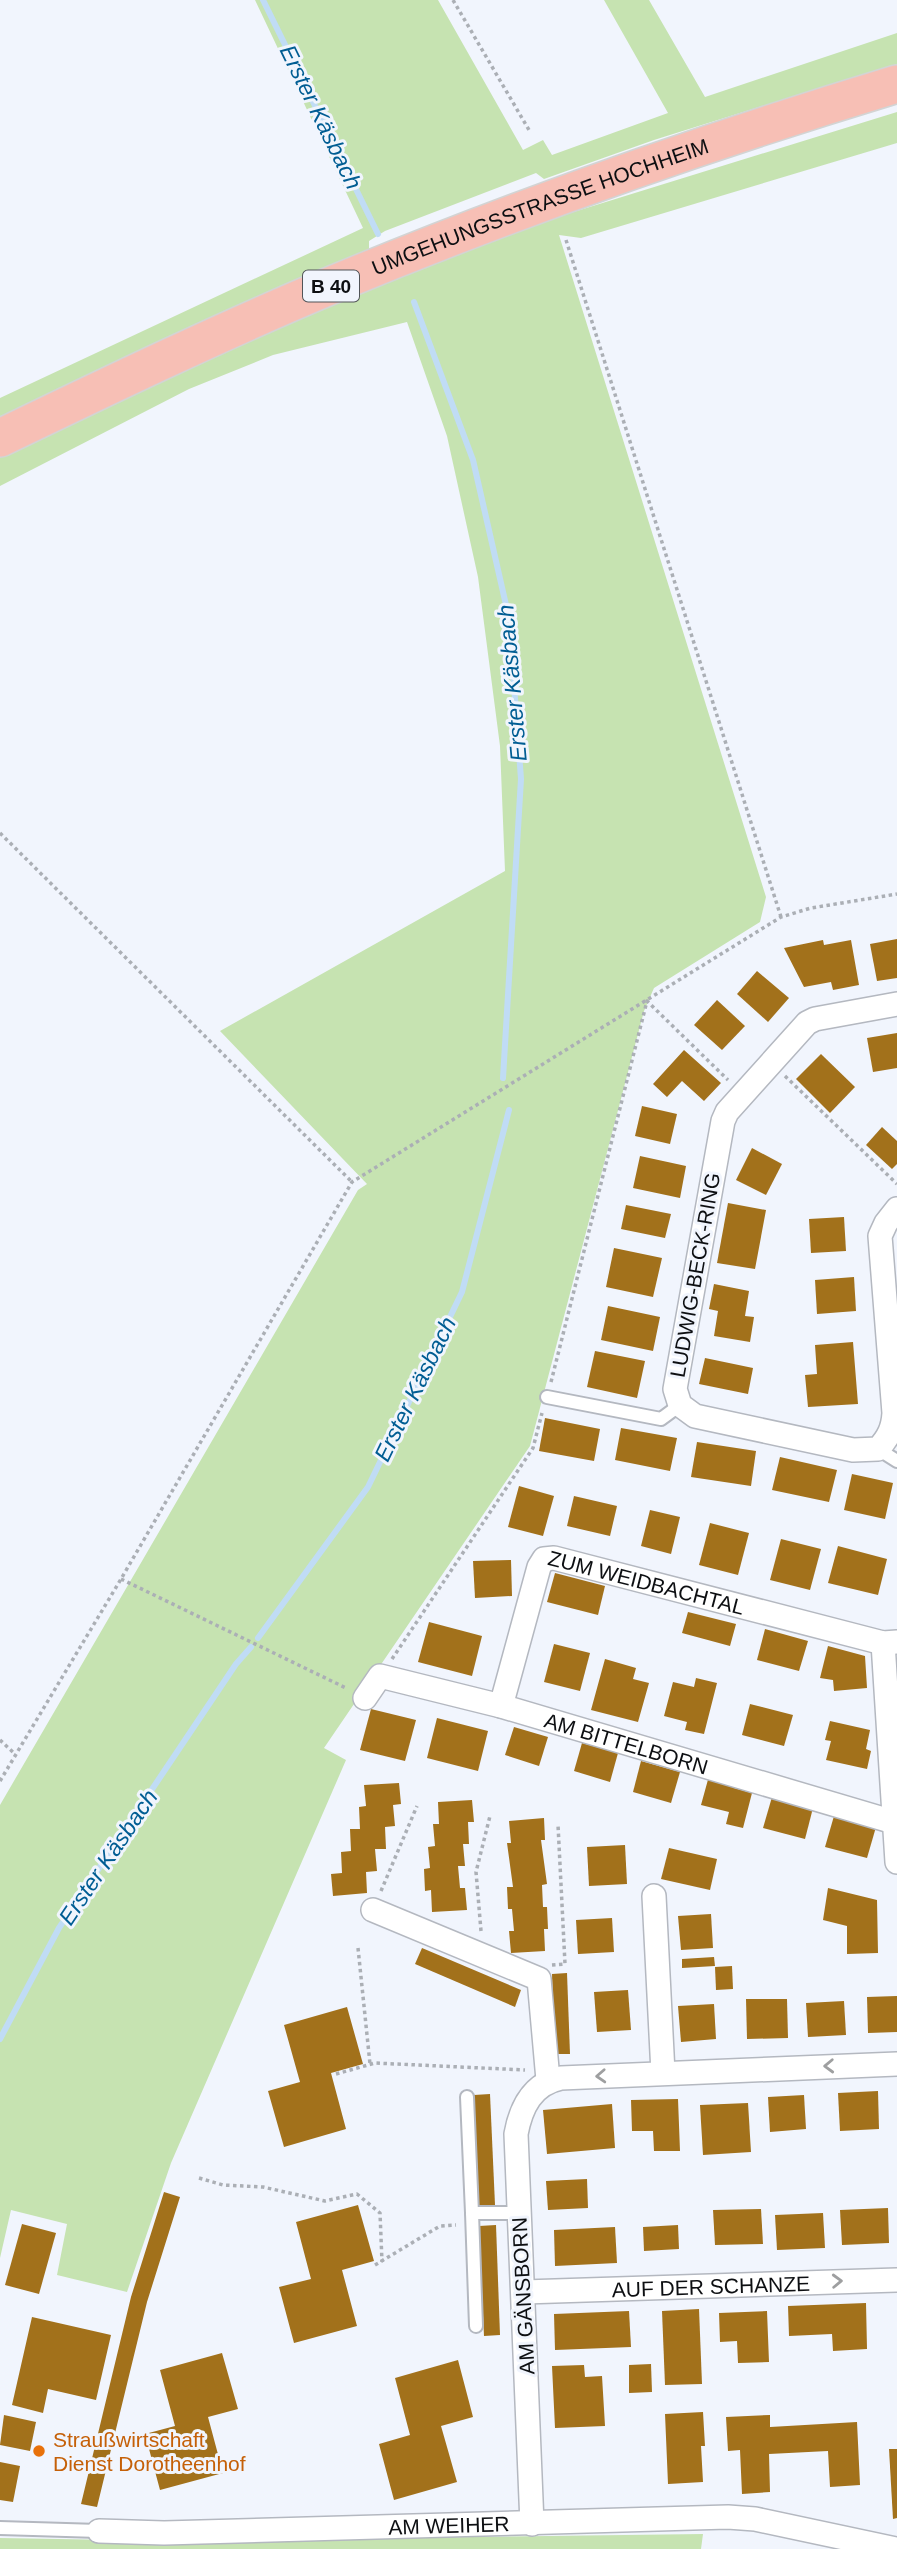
<svg xmlns="http://www.w3.org/2000/svg" width="897" height="2549" font-family="Arial,sans-serif">
<rect width="100%" height="100%" fill="#f1f5fd"/>
<g fill="#c6e3b1">
<polygon points="255,0 438,0 523,150 543,140 552,155 668,113 604,0 649,0 705,97 897,33 897,64 654,140 544,179 536,173 385,231 369,241 369,251 0,423 0,398 363,228"/>
<polygon points="897,112 897,143 581,238 559,235 766,897 760,922 654,988 644,1011 530,1446 324,1748 346,1760 171,2163 127,2292 57,2275 67,2224 11,2210 0,2258 0,1805 358,1190 367,1184 220,1031 505,871 500,746 478,577 447,436 407,322 273,355 189,389 0,486 0,456 301,316 409,269 567,214"/>
<polygon points="703,2534 701,2549 0,2549 0,2538 174,2541"/>
</g>
<g fill="none" stroke-linecap="round" stroke-linejoin="round">
<g stroke="#c0dcf5" stroke-width="6">
<polyline points="263,0 378,234"/>
<polyline points="414,302 473,460 509,618 521,779 503,1078"/>
<polyline points="258,1638 368,1487 462,1292 509,1110"/>
<polyline points="0,2039 59,1928 236,1664 251,1647"/>
</g>
</g>
<g fill="#a2711b">
<polygon points="897,939 897,978 877,981 870,944"/>
<polygon points="823,940 824,945 851,940 859,985 833,990 831,982 804,987 784,948"/>
<polygon points="757,971 789,998 768,1022 737,994"/>
<polygon points="717,1000 745,1026 722,1050 694,1025"/>
<polygon points="897,1033 897,1068 873,1072 867,1038"/>
<polygon points="684,1050 721,1083 704,1101 682,1081 667,1097 653,1084"/>
<polygon points="821,1054 855,1087 830,1113 796,1079"/>
<polygon points="642,1106 677,1114 670,1144 635,1136"/>
<polygon points="882,1127 897,1141 897,1164 892,1169 866,1145"/>
<polygon points="752,1148 782,1164 766,1195 736,1180"/>
<polygon points="640,1156 686,1166 680,1198 633,1188"/>
<polygon points="728,1203 766,1210 755,1269 717,1263"/>
<polygon points="626,1205 671,1214 665,1238 621,1229"/>
<polygon points="844,1217 846,1251 811,1253 809,1219"/>
<polygon points="614,1248 662,1258 653,1297 606,1287"/>
<polygon points="854,1277 856,1311 817,1314 815,1280"/>
<polygon points="714,1284 749,1291 745,1316 754,1317 750,1342 714,1336 718,1311 709,1309"/>
<polygon points="608,1306 660,1317 653,1351 601,1340"/>
<polygon points="853,1342 858,1404 808,1407 805,1375 817,1374 815,1345"/>
<polygon points="595,1351 645,1361 637,1398 587,1387"/>
<polygon points="705,1358 753,1368 748,1394 699,1384"/>
<polygon points="545,1418 600,1429 594,1461 539,1451"/>
<polygon points="621,1428 677,1438 670,1471 615,1460"/>
<polygon points="697,1442 756,1451 751,1486 691,1477"/>
<polygon points="780,1457 837,1470 829,1502 772,1490"/>
<polygon points="852,1474 893,1483 885,1519 844,1510"/>
<polygon points="519,1486 554,1496 543,1536 508,1527"/>
<polygon points="574,1496 617,1506 610,1536 567,1526"/>
<polygon points="650,1510 680,1517 671,1554 641,1546"/>
<polygon points="710,1523 749,1533 738,1575 699,1565"/>
<polygon points="781,1539 821,1549 810,1590 770,1580"/>
<polygon points="838,1546 887,1559 878,1595 828,1583"/>
<polygon points="511,1560 512,1596 475,1598 473,1561"/>
<polygon points="555,1573 605,1586 598,1615 547,1602"/>
<polygon points="688,1612 736,1624 730,1646 682,1633"/>
<polygon points="429,1622 482,1636 472,1676 418,1662"/>
<polygon points="765,1629 808,1641 799,1671 757,1660"/>
<polygon points="554,1644 590,1653 580,1691 544,1682"/>
<polygon points="828,1646 865,1656 867,1688 834,1691 833,1680 820,1678"/>
<polygon points="605,1659 636,1668 633,1679 649,1683 638,1722 591,1710"/>
<polygon points="696,1678 717,1683 704,1734 685,1730 687,1722 664,1716 673,1682 694,1687"/>
<polygon points="750,1704 793,1715 784,1746 742,1735"/>
<polygon points="371,1709 416,1720 405,1761 360,1750"/>
<polygon points="437,1718 488,1731 478,1771 427,1758"/>
<polygon points="830,1721 870,1730 866,1749 871,1751 867,1769 826,1760 831,1741 825,1740"/>
<polygon points="514,1727 548,1737 539,1766 505,1755"/>
<polygon points="582,1743 618,1753 610,1782 574,1771"/>
<polygon points="641,1761 680,1772 671,1803 633,1792"/>
<polygon points="709,1776 735,1783 734,1788 752,1793 743,1828 726,1824 729,1812 701,1805"/>
<polygon points="399,1783 401,1804 393,1805 395,1826 385,1827 386,1849 375,1849 377,1871 366,1872 367,1893 333,1896 331,1874 342,1873 341,1852 351,1851 350,1829 360,1829 359,1807 366,1806 364,1785"/>
<polygon points="772,1797 813,1808 805,1839 763,1828"/>
<polygon points="472,1800 474,1822 468,1822 469,1844 463,1844 465,1866 458,1866 460,1888 465,1888 467,1910 432,1912 431,1890 425,1891 424,1869 430,1868 428,1847 435,1846 433,1824 439,1824 438,1802"/>
<polygon points="834,1816 876,1827 867,1858 825,1847"/>
<polygon points="544,1818 545,1840 541,1840 547,1884 542,1885 543,1907 547,1907 548,1929 544,1929 545,1951 511,1953 509,1931 514,1931 512,1909 508,1909 507,1887 513,1887 507,1843 511,1843 509,1821"/>
<polygon points="625,1845 627,1884 589,1886 587,1847"/>
<polygon points="669,1848 717,1859 710,1890 661,1879"/>
<polygon points="828,1888 877,1900 878,1953 847,1954 847,1926 823,1920"/>
<polygon points="711,1914 713,1948 681,1950 678,1916"/>
<polygon points="612,1918 614,1952 578,1954 576,1920"/>
<polygon points="422,1948 521,1990 515,2007 415,1964"/>
<polygon points="714,1957 715,1966 682,1968 682,1959"/>
<polygon points="732,1966 733,1989 716,1990 715,1967"/>
<polygon points="567,1973 570,2054 555,2054 552,1974"/>
<polygon points="628,1990 631,2030 597,2032 594,1992"/>
<polygon points="897,1996 897,2032 868,2033 867,1997"/>
<polygon points="746,1999 787,1999 788,2038 747,2039"/>
<polygon points="844,2001 846,2035 808,2037 806,2003"/>
<polygon points="714,2004 716,2039 681,2042 678,2006"/>
<polygon points="347,2007 363,2064 331,2073 346,2129 284,2147 268,2091 300,2082 284,2025"/>
<polygon points="878,2091 879,2129 840,2131 838,2093"/>
<polygon points="490,2094 495,2205 479,2206 474,2095"/>
<polygon points="804,2095 806,2129 770,2132 768,2097"/>
<polygon points="678,2099 680,2151 654,2151 653,2131 632,2131 631,2100"/>
<polygon points="748,2103 751,2152 703,2155 700,2105"/>
<polygon points="612,2104 615,2148 547,2154 543,2110"/>
<polygon points="587,2179 588,2208 548,2210 546,2181"/>
<polygon points="164,2192 180,2197 147,2302 97,2507 81,2504 131,2297"/>
<polygon points="358,2205 374,2261 342,2270 357,2326 294,2343 279,2287 311,2279 296,2222"/>
<polygon points="888,2208 889,2243 842,2245 840,2210"/>
<polygon points="761,2209 763,2244 715,2245 713,2210"/>
<polygon points="823,2213 825,2248 777,2250 775,2215"/>
<polygon points="22,2224 56,2233 39,2294 5,2285"/>
<polygon points="496,2225 500,2335 484,2336 479,2226"/>
<polygon points="678,2225 679,2249 644,2251 643,2227"/>
<polygon points="615,2227 617,2263 555,2266 554,2230"/>
<polygon points="866,2303 867,2349 833,2351 832,2334 789,2336 788,2306"/>
<polygon points="699,2309 702,2384 665,2385 662,2311"/>
<polygon points="629,2311 631,2347 555,2350 554,2314"/>
<polygon points="767,2311 769,2362 738,2363 737,2341 720,2342 719,2313"/>
<polygon points="32,2317 111,2335 96,2400 48,2389 43,2413 12,2405"/>
<polygon points="222,2353 238,2409 208,2417 223,2473 160,2490 145,2434 175,2426 160,2370"/>
<polygon points="458,2360 473,2417 441,2426 457,2482 394,2500 379,2444 410,2435 395,2378"/>
<polygon points="651,2364 652,2392 629,2393 629,2365"/>
<polygon points="584,2365 585,2377 602,2376 605,2426 555,2428 552,2366"/>
<polygon points="703,2412 705,2446 701,2446 703,2482 668,2484 665,2414"/>
<polygon points="4,2415 36,2422 30,2451 0,2445"/>
<polygon points="770,2415 770,2427 857,2422 860,2485 830,2487 828,2451 769,2454 770,2492 742,2494 740,2450 728,2451 726,2417"/>
<polygon points="889,2449 897,2449 897,2518 893,2519"/>
<polygon points="0,2462 20,2466 13,2502 0,2500"/>
</g>
<g fill="none" stroke-linecap="round" stroke-linejoin="round">
<g stroke="#b4b8c0" stroke-width="16">
<g id="service">
<polyline points="547,1397 661,1419 680,1405"/>
<polyline points="878,1449 897,1461"/>
<polyline points="467,2097 472,2213 520,2213"/>
<polyline points="472,2213 476,2326"/>
<polyline points="0,2528 99,2531"/>
</g>
</g>
<g stroke="#b4b8c0" stroke-width="26">
<g id="minor">
<path d="M897,1004L815,1019L807,1023L727,1112L723,1121L675,1389L680,1405L695,1416L853,1450L878,1449C889,1437 893,1428 894,1413L880,1236L886,1223L897,1209"/>
<polyline points="883,1643 897,1862"/>
<path id="s1" d="M365,1698L380,1676L501,1706L897,1823"/>
<path id="s2" d="M501,1706L539,1567L544,1559L554,1558L883,1643L897,1642"/>
<polyline points="654,1896 663,2073"/>
<polyline points="373,1910 539,1979 548,2080"/>
<path id="s3" d="M524,2292L897,2280"/>
<path d="M532,2524L516,2134C521,2107 532,2084 561,2078L897,2064"/>
<path id="s4" d="M99,2531L164,2533L728,2517L755,2519L896,2549"/>
</g>
</g>
<g stroke="#d3d4d4" stroke-width="40">
<g id="primary">
<path id="s5" d="M0,438C110,385 220,332 332,285C517,208 706,142 897,84"/>
</g>
</g>
<g stroke="#abafb5" stroke-width="3.5" stroke-dasharray="3.5 3.5" stroke-linecap="butt">
<polyline points="453,0 529,130"/>
<polyline points="566,240 781,917"/>
<polyline points="0,833 352,1182"/>
<polyline points="785,1076 897,1184"/>
<polyline points="551,1382 647,1001 728,1080"/>
<polyline points="121,1579 346,1688"/>
<polyline points="392,1659 533,1448 542,1413"/>
<polyline points="0,1740 15,1754"/>
<polyline points="0,1781 121,1579 352,1182 781,917 811,908 897,894"/>
<polyline points="381,1891 417,1806"/>
<polyline points="481,1931 476,1872 490,1816"/>
<polyline points="358,1948 370,2064"/>
<polyline points="552,1965 565,1964 558,1825"/>
<polyline points="336,2074 375,2063 525,2070"/>
<polyline points="199,2178 223,2185 263,2187 325,2201 357,2194 380,2213 382,2262"/>
<polyline points="375,2265 440,2226 456,2225"/>
</g>
<use href="#service" stroke="#fff" stroke-width="12"/>
<use href="#minor" stroke="#fff" stroke-width="23"/>
<use href="#primary" stroke="#f7bfb5" stroke-width="37"/>
</g>
<defs><path id="oneway-chevron" d="M-2-3.5L2.5 0L-2 3.5" fill="none" stroke-width="1.6" stroke-linecap="round" stroke-linejoin="round" transform="scale(1.75)"/></defs>
<g stroke="#9e9fa0">
<use href="#oneway-chevron" transform="translate(829 2066) rotate(178)"/>
<use href="#oneway-chevron" transform="translate(601 2076) rotate(177)"/>
<use href="#oneway-chevron" transform="translate(837 2281) rotate(-2)"/>
</g>
<circle fill="#e8710a" stroke="#f1f5fd" stroke-width="2.5" cx="39" cy="2451" r="7"/>
<g text-anchor="middle" dominant-baseline="central" stroke-width="6" stroke-linejoin="round" paint-order="stroke">
<rect fill="#f1f5fd" stroke="#515458" stroke-width="2" x="303" y="270.5" width="56" height="31" rx="5"/>
<g font-size="19" font-weight="bold" fill="#0d0f12">
<text x="331" y="286">B 40</text>
</g>
<g font-size="21" fill="#0d0f12" stroke="#f1f5fd">
<text stroke="none"><textPath href="#s5" startOffset="588">UMGEHUNGSSTRASSE HOCHHEIM</textPath></text>
<text transform="translate(695 1275) rotate(-80)">LUDWIG-BECK-RING</text>
<text stroke="none"><textPath href="#s2" startOffset="259">ZUM WEIDBACHTAL</textPath></text>
<text stroke="none"><textPath href="#s1" startOffset="282">AM BITTELBORN</textPath></text>
<text stroke="none"><textPath href="#s3" startOffset="187">AUF DER SCHANZE</textPath></text>
<text transform="translate(523 2296) rotate(-93)">AM GÄNSBORN</text>
<text stroke="none"><textPath href="#s4" startOffset="350">AM WEIHER</textPath></text>
</g>
<g font-size="21" fill="#c56008" stroke="#f1f5fd" text-anchor="start">
<text x="53" y="2439">Straußwirtschaft<tspan x="53" dy="24">Dienst Dorotheenhof</tspan></text>
</g>
<g font-size="23" font-style="italic" fill="#005d93" stroke="#f1f5fd">
<text transform="translate(321 117) rotate(64)">Erster Käsbach</text>
<text transform="translate(512 683) rotate(-95)">Erster Käsbach</text>
<text transform="translate(415 1389) rotate(-64)">Erster Käsbach</text>
<text transform="translate(108 1857) rotate(-56)">Erster Käsbach</text>
</g>
</g>
</svg>
